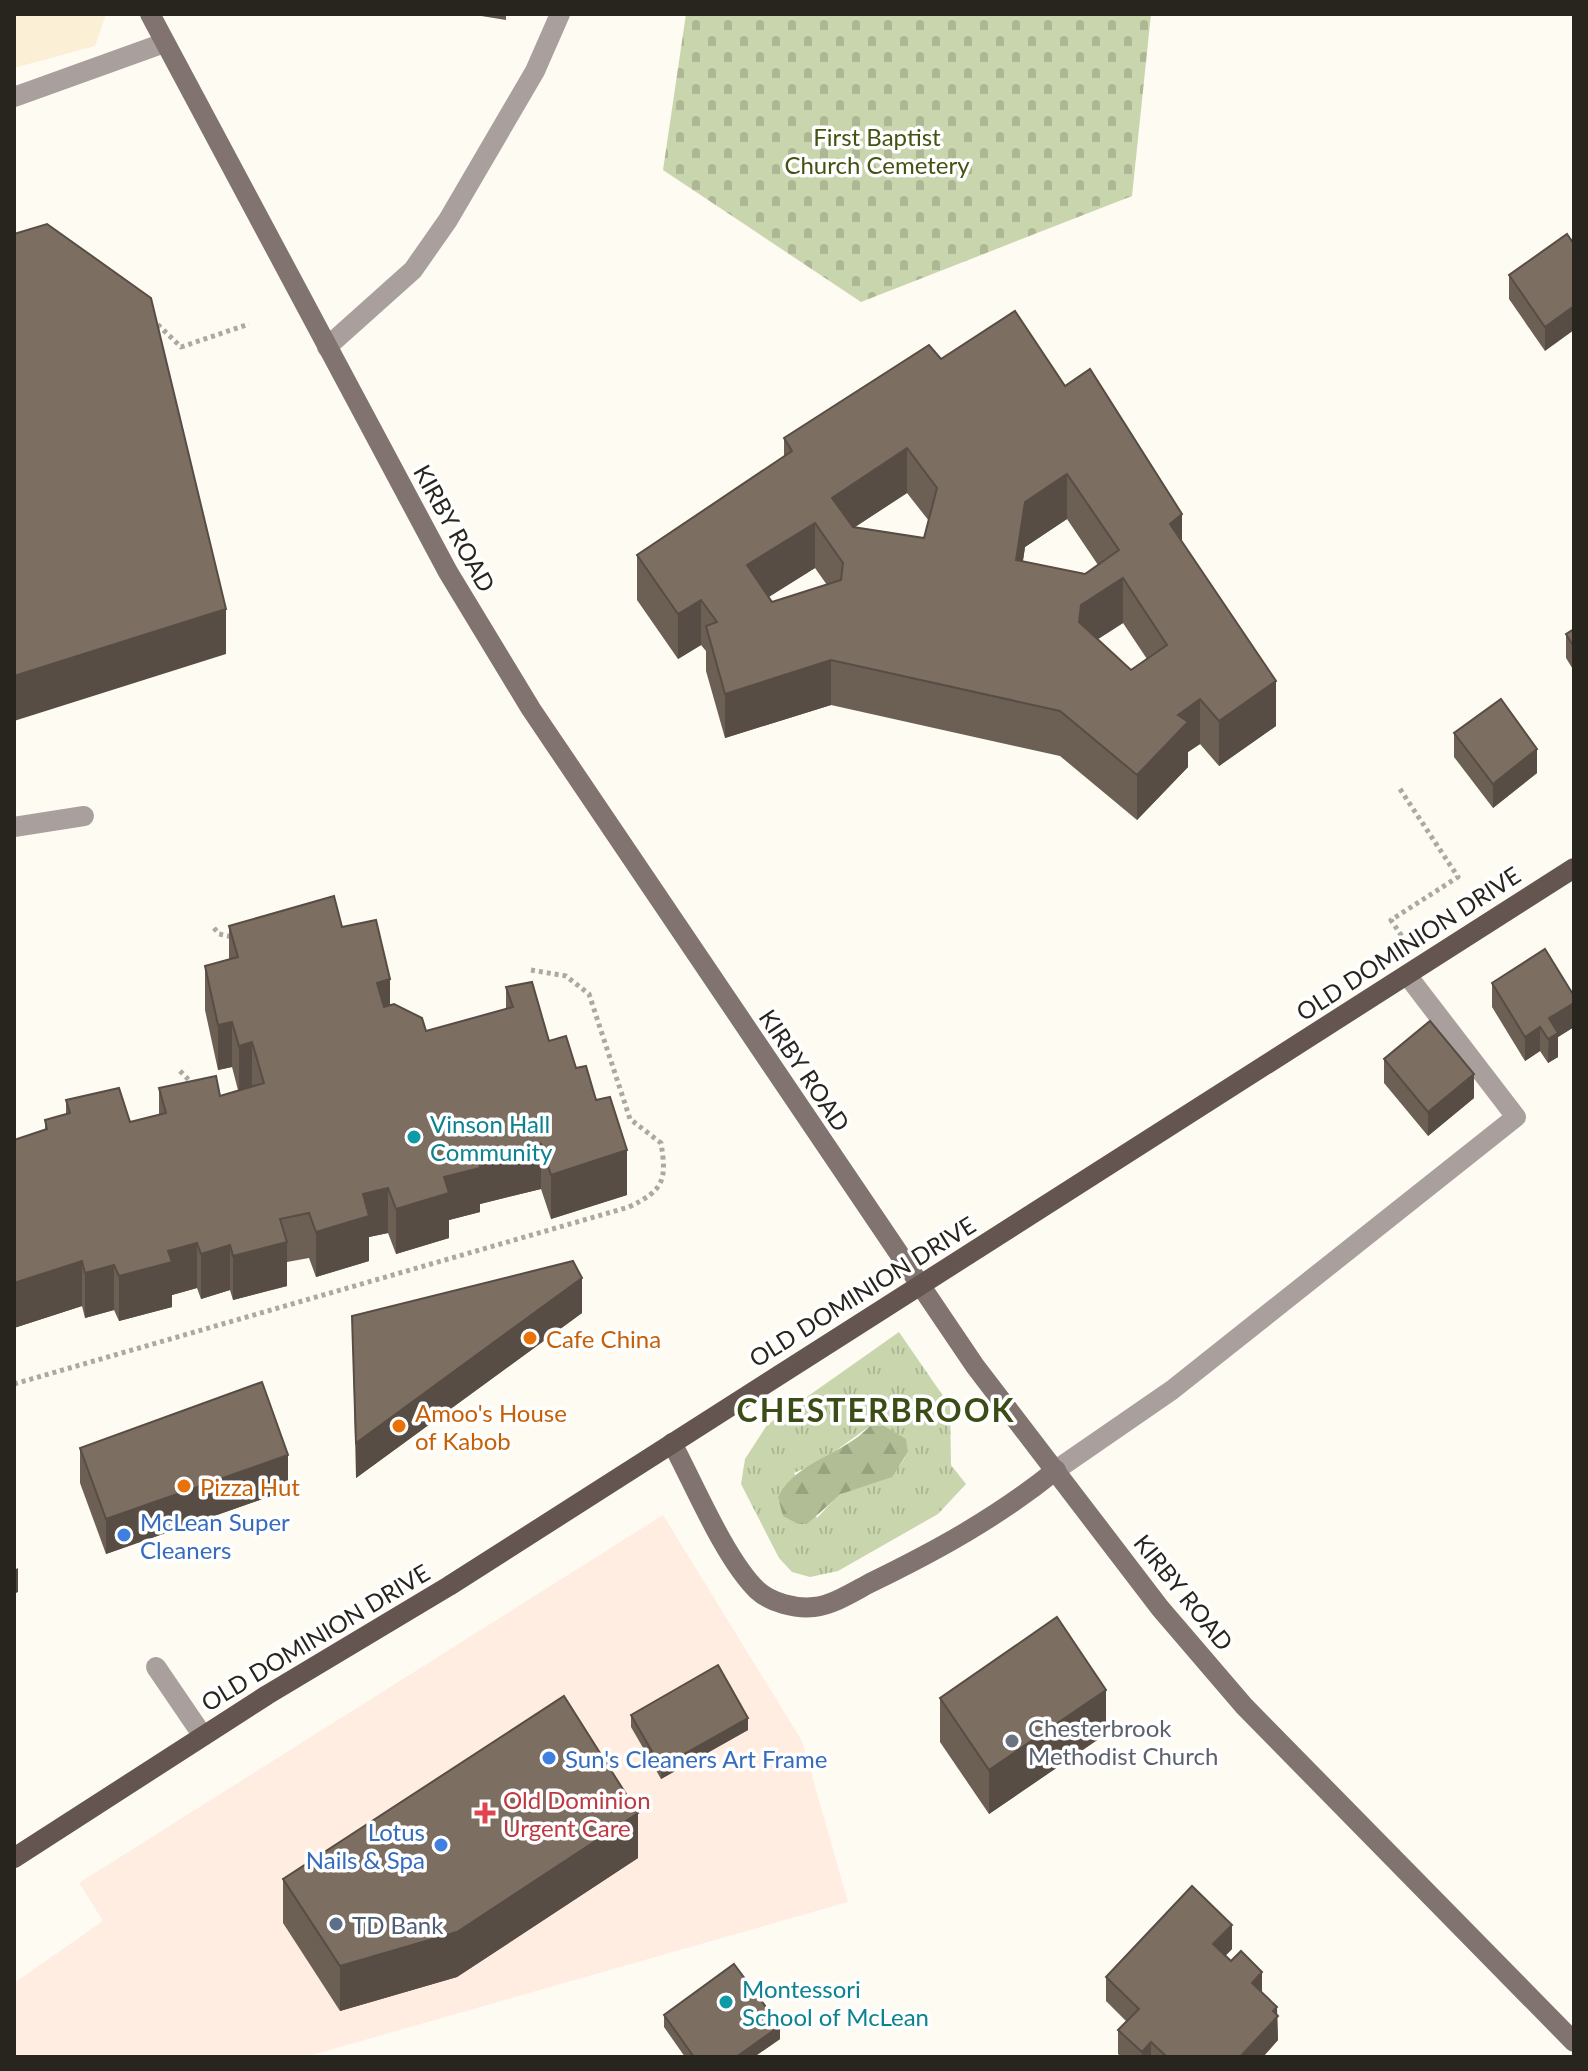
<svg xmlns="http://www.w3.org/2000/svg" width="1588" height="2071" font-family="Lato,sans-serif">
<defs>
<pattern id="grass-tufts" width="24" height="20" patternUnits="userSpaceOnUse" patternTransform="scale(2)"><rect width="24" height="20" fill="#c9d5ad"/><path d="M3 7l-1-3M5 7V3M7 7l1-3M15 17l-1-3M17 17v-4M19 17l1-3" fill="none" stroke="#adb794"/></pattern>
<pattern id="forest-firs" width="22" height="20" patternUnits="userSpaceOnUse" patternTransform="scale(2)"><rect width="22" height="20" fill="#b1bd94"/><path d="M5 1l3.5 6h-7zM16 11l3.5 6h-7z" fill="#98a27f"/></pattern>
<pattern id="cemetery-stones" width="16" height="16" patternUnits="userSpaceOnUse" patternTransform="scale(2)"><rect width="16" height="16" fill="#c9d5ad"/><path d="M2 7V4a2 2 0 0 1 4 0v3zM10 15v-3a2 2 0 0 1 4 0v3z" fill="#adb794"/></pattern>
</defs>
<rect width="100%" height="100%" fill="#fefbf3"/>
<polygon fill="#ffede2" points="663,1515 802,1741 848,1902 305,2057 14,2057 14,1983 103,1921 79,1883"/>
<polygon fill="#fbefd6" points="14,14 106,14 95,46 14,68"/>
<path fill="url(#grass-tufts)" fill-rule="evenodd" d="M899,1332L950,1406L951,1465L966,1484L938,1514L838,1571L810,1577L792,1572L779,1558L741,1484L745,1459L767,1425ZM870,1426L908,1452C890,1487 875,1476 846,1491C834,1498 826,1509 817,1518L794,1473L820,1462Z"/>
<path fill="url(#forest-firs)" d="M870,1426H884L906,1439L908,1452L892,1477L841,1494L807,1524H798L783,1516L778,1497C797,1460 842,1456 870,1426Z"/>
<polygon fill="url(#cemetery-stones)" points="686,14 1151,14 1132,196 861,302 663,170"/>
<g fill="none" stroke-linecap="round" stroke-linejoin="round">
<g stroke="#aca9a2" stroke-width="5" stroke-dasharray="4 4" stroke-linecap="butt">
<polyline points="152,319 181,347 249,324"/>
<polyline points="1400,789 1458,877 1391,920 1403,938"/>
<polyline points="214,928 219,934 233,937"/>
<polyline points="180,1071 193,1084"/>
<path d="M14,1384L629,1207C664,1190 667,1180 661,1143L630,1119L589,994L566,976L531,970"/>
</g>
<g stroke="#a99f9d" stroke-width="20">
<polyline points="327,347 413,270 448,220 535,71 560,14"/>
<polyline points="14,827 84,816"/>
<polyline points="1056,1470 1172,1390 1516,1117 1407,975"/>
<polyline points="156,1667 203,1736"/>
</g>
<polyline stroke="#a99f9d" stroke-width="20" points="14,97 164,43"/>
<g stroke="#817470" stroke-width="20">
<polyline points="150,14 448,572 531,709 975,1366 1160,1608 1244,1706 1574,2042"/>
<path d="M672,1443C694,1484 725,1559 757,1590C771,1603 796,1609 814,1607C833,1605 853,1592 870,1583C936,1551 998,1517 1056,1470"/>
</g>
<polyline stroke="#655551" stroke-width="20" points="14,1858 267,1695 449,1586 1574,868"/>
</g>
<g fill="#6c5f54" fill-rule="evenodd">
<polygon points="469,14 506,14 506,20"/>
<polygon points="1567,234 1545,351 1509,299 1509,275"/>
<path d="M941,359L1065,386L1182,542L1276,726L1219,766L1200,744L1188,752V767L1137,820L1060,756L831,705L725,738L706,671V651L701,645L678,659L637,600V555L784,456V438ZM907,493L929,521L924,538L855,527ZM1067,519L1098,565L1085,574L1023,561L1025,547ZM815,568L827,585L772,602L769,597ZM1123,623L1147,659L1131,670L1098,639Z"/>
<polygon points="1574,629 1574,671 1566,658 1566,634"/>
<polygon points="1454,733 1537,773 1493,808 1454,757"/>
<polygon points="229,926 342,927 390,1005 426,1031 506,1009 506,987 549,1041 576,1068 627,1195 551,1219 541,1189 480,1204 480,1212 449,1220 449,1238 396,1254 388,1233 369,1237 369,1261 316,1277 309,1258 287,1262 287,1286 233,1300 230,1290 201,1299 197,1288 172,1295 172,1307 119,1321 114,1310 85,1318 82,1306 14,1328 14,1140 45,1130 45,1120 66,1114 66,1100 130,1122 159,1115 159,1088 220,1096 238,1090 232,1067 218,1070 205,1010 205,966 229,959"/>
<polygon points="1492,983 1574,996 1574,1027 1558,1037 1558,1057 1548,1063 1540,1051 1525,1061 1492,1007"/>
<polygon points="1384,1059 1474,1098 1428,1136 1384,1083"/>
<polygon points="582,1313 356,1478 352,1316"/>
<polygon points="80,1448 288,1490 106,1554 80,1483"/>
<polygon points="940,1698 1106,1734 989,1814 940,1742"/>
<polygon points="631,1715 748,1730 661,1779 631,1727"/>
<polygon points="638,1858 457,1977 340,2011 283,1923 283,1879"/>
<polygon points="1232,1949 1225,1956 1262,1992 1277,2015 1278,2040 1263,2057 1121,2057 1118,2054 1118,2030 1126,2021 1106,2001 1106,1977"/>
<polygon points="664,2015 780,2039 754,2057 685,2057 664,2027"/>
</g>
<g fill="#584d45">
<polygon points="1574,306 1574,330 1545,351 1545,327"/>
<polygon points="907,448 907,493 832,542 832,498"/>
<polygon points="1067,474 1067,519 1025,547 1016,604 1016,560 1025,502"/>
<polygon points="1182,514 1182,559 1170,524"/>
<polygon points="815,523 815,568 747,610 747,565"/>
<polygon points="1123,578 1123,623 1081,650 1079,622 1081,605"/>
<polygon points="701,600 701,645 678,659 678,614"/>
<polygon points="226,609 226,654 14,721 14,676"/>
<polygon points="831,660 831,705 725,738 725,694"/>
<polygon points="1276,681 1276,726 1219,766 1219,721"/>
<polygon points="1200,699 1200,744 1188,752 1188,767 1137,820 1137,775 1178,715"/>
<polygon points="1537,749 1537,773 1493,808 1493,784"/>
<polygon points="390,979 390,1024 377,1028 377,983"/>
<polygon points="1574,1003 1574,1027 1558,1037 1558,1057 1548,1063 1549,1018"/>
<polygon points="232,1022 232,1067 218,1070 218,1025"/>
<polygon points="1540,1027 1540,1051 1525,1061 1525,1037"/>
<polygon points="252,1042 252,1087 239,1091 239,1046"/>
<polygon points="1474,1074 1474,1098 1428,1136 1428,1112"/>
<polygon points="541,1144 541,1189 480,1204 480,1212 449,1220 449,1238 396,1254 396,1209 444,1177 479,1159"/>
<polygon points="627,1150 627,1195 551,1219 551,1175"/>
<polygon points="388,1188 388,1233 369,1237 369,1261 316,1277 316,1232 363,1194"/>
<polygon points="287,1242 287,1286 233,1300 233,1256"/>
<polygon points="197,1243 197,1288 172,1295 172,1307 119,1321 119,1276 168,1251"/>
<polygon points="230,1245 230,1290 201,1299 201,1254"/>
<polygon points="82,1261 82,1306 14,1328 14,1283"/>
<polygon points="114,1265 114,1310 85,1318 85,1273"/>
<polygon points="582,1278 582,1313 356,1478 356,1443"/>
<polygon points="288,1455 288,1490 106,1554 106,1519"/>
<polygon points="18,1568 18,1592 14,1594 14,1570"/>
<polygon points="1106,1690 1106,1734 989,1814 989,1770"/>
<polygon points="748,1718 748,1730 661,1779 661,1767"/>
<polygon points="638,1813 638,1858 457,1977 340,2011 340,1966"/>
<polygon points="1232,1925 1232,1949 1213,1968 1213,1944"/>
<polygon points="1262,1972 1262,1996 1252,1983"/>
<polygon points="1277,2007 1278,2040 1263,2057 1240,2057"/>
<polygon points="780,2026 780,2039 754,2057 739,2057 739,2055"/>
<polygon points="1151,2042 1151,2057 1142,2057 1142,2052"/>
</g>
<g fill="#7d6e62" stroke="#584d45" stroke-width="2" fill-rule="evenodd">
<polygon points="47,224 151,298 226,609 14,676 14,234"/>
<polygon points="1567,234 1574,244 1574,306 1545,327 1509,275"/>
<path d="M1015,311L1065,386L1090,369L1182,514L1170,524L1276,681L1219,721L1200,699L1178,715L1188,722L1137,775L1060,711L831,660L725,694L706,626L717,622L701,600L678,614L637,555L792,451L784,438L929,345L941,359ZM907,448L937,488L924,538L853,527L832,498ZM1067,474L1119,550L1085,574L1016,560L1025,502ZM815,523L843,563L841,580L772,602L747,565ZM1123,578L1167,645L1131,670L1079,622L1081,605Z"/>
<polygon points="1574,629 1574,647 1566,634"/>
<polygon points="1501,699 1537,749 1493,784 1454,733"/>
<polygon points="334,896 342,927 376,920 390,979 377,983 384,1007 394,1004 422,1018 426,1031 513,1007 506,987 532,982 549,1041 566,1036 576,1068 586,1066 596,1100 610,1097 627,1150 551,1175 541,1144 479,1159 480,1168 444,1177 449,1193 396,1209 388,1188 363,1194 369,1216 316,1232 309,1213 280,1219 287,1242 233,1256 230,1245 201,1254 197,1243 168,1251 172,1262 119,1276 114,1265 85,1273 82,1261 14,1283 14,1140 47,1129 45,1120 70,1113 66,1100 119,1088 130,1122 166,1113 159,1088 216,1076 220,1096 264,1083 252,1042 239,1046 232,1022 218,1025 205,966 238,957 229,926"/>
<polygon points="1545,949 1574,996 1574,1003 1549,1018 1558,1033 1548,1039 1540,1027 1525,1037 1492,983"/>
<polygon points="1430,1021 1474,1074 1428,1112 1384,1059"/>
<polygon points="573,1261 582,1278 356,1443 352,1316"/>
<polygon points="262,1382 288,1455 106,1519 80,1448"/>
<polygon points="1057,1617 1106,1690 989,1770 940,1698"/>
<polygon points="718,1665 748,1718 661,1767 631,1715"/>
<polygon points="564,1696 638,1813 457,1932 340,1966 283,1879"/>
<polygon points="1192,1886 1232,1925 1213,1944 1231,1961 1241,1951 1262,1972 1252,1983 1277,2007 1273,2011 1278,2016 1240,2057 1167,2057 1151,2042 1142,2052 1118,2030 1139,2009 1106,1977"/>
<polygon points="734,1964 780,2026 739,2055 740,2057 694,2057 664,2015"/>
</g>
<g fill="#0f9aa8" stroke="#fff" stroke-width="3">
<circle cx="414" cy="1137" r="8"/>
<circle cx="726" cy="2002" r="8"/>
</g>
<g fill="#e8710a" stroke="#fff" stroke-width="3">
<circle cx="530" cy="1338" r="8"/>
<circle cx="399" cy="1426" r="8"/>
<circle cx="184" cy="1486" r="8"/>
</g>
<g fill="#3f7fe0" stroke="#fff" stroke-width="3">
<circle cx="124" cy="1535" r="8"/>
<circle cx="549" cy="1758" r="8"/>
<circle cx="441" cy="1845" r="8"/>
</g>
<circle fill="#6b7280" stroke="#fff" stroke-width="3" cx="1012" cy="1741" r="8"/>
<path fill="#e0444e" stroke="#fff" stroke-width="3" d="M481 1801h8v8h8v8h-8v8h-8v-8h-8v-8h8z"/>
<circle fill="#5c6f8a" stroke="#fff" stroke-width="3" cx="336" cy="1924" r="8"/>
<g text-anchor="middle" dominant-baseline="central" stroke-width="7" stroke-linejoin="round" paint-order="stroke">
<g font-size="24" fill="#445213" stroke="#fff">
<text x="877" y="136">First Baptist<tspan x="877" dy="28">Church Cemetery</tspan></text>
</g>
<g font-size="24" fill="#28251e" stroke="#fff">
<text transform="translate(455 528) rotate(61)">KIRBY ROAD</text>
<text transform="translate(1408 943) rotate(-33)">OLD DOMINION DRIVE</text>
<text transform="translate(805 1070) rotate(56)">KIRBY ROAD</text>
<text transform="translate(862 1291) rotate(-32)">OLD DOMINION DRIVE</text>
<text transform="translate(1184 1592) rotate(51)">KIRBY ROAD</text>
<text transform="translate(315 1637) rotate(-31)">OLD DOMINION DRIVE</text>
</g>
<g font-size="24" fill="#0d838f" stroke="#fff" text-anchor="start">
<text x="430" y="1123">Vinson Hall<tspan x="430" dy="28">Community</tspan></text>
<text x="742" y="1988">Montessori<tspan x="742" dy="28">School of McLean</tspan></text>
</g>
<g font-size="24" fill="#c56008" stroke="#fff" text-anchor="start">
<text x="546" y="1338">Cafe China</text>
<text x="415" y="1412">Amoo's House<tspan x="415" dy="28">of Kabob</tspan></text>
<text x="200" y="1486">Pizza Hut</text>
</g>
<g font-size="24" fill="#366cbe" stroke="#fff" text-anchor="start">
<text x="140" y="1521">McLean Super<tspan x="140" dy="28">Cleaners</tspan></text>
<text x="565" y="1758">Sun's Cleaners Art Frame</text>
<text x="425" y="1831" text-anchor="end">Lotus<tspan x="425" dy="28">Nails &amp; Spa</tspan></text>
</g>
<g font-size="24" fill="#5b616d" stroke="#fff" text-anchor="start">
<text x="1028" y="1727">Chesterbrook<tspan x="1028" dy="28">Methodist Church</tspan></text>
</g>
<g font-size="24" fill="#be3a42" stroke="#fff" text-anchor="start">
<text x="503" y="1799">Old Dominion<tspan x="503" dy="28">Urgent Care</tspan></text>
</g>
<g font-size="24" fill="#4e5e75" stroke="#fff" text-anchor="start">
<text x="352" y="1924">TD Bank</text>
</g>
<g font-size="32" font-weight="bold" letter-spacing="2" fill="#3c4c17" stroke="#fff">
<text x="876" y="1409">CHESTERBROOK</text>
</g>
</g>
<rect width="1588" height="2071" fill="none" stroke="#28251e" stroke-width="32"/>
</svg>
